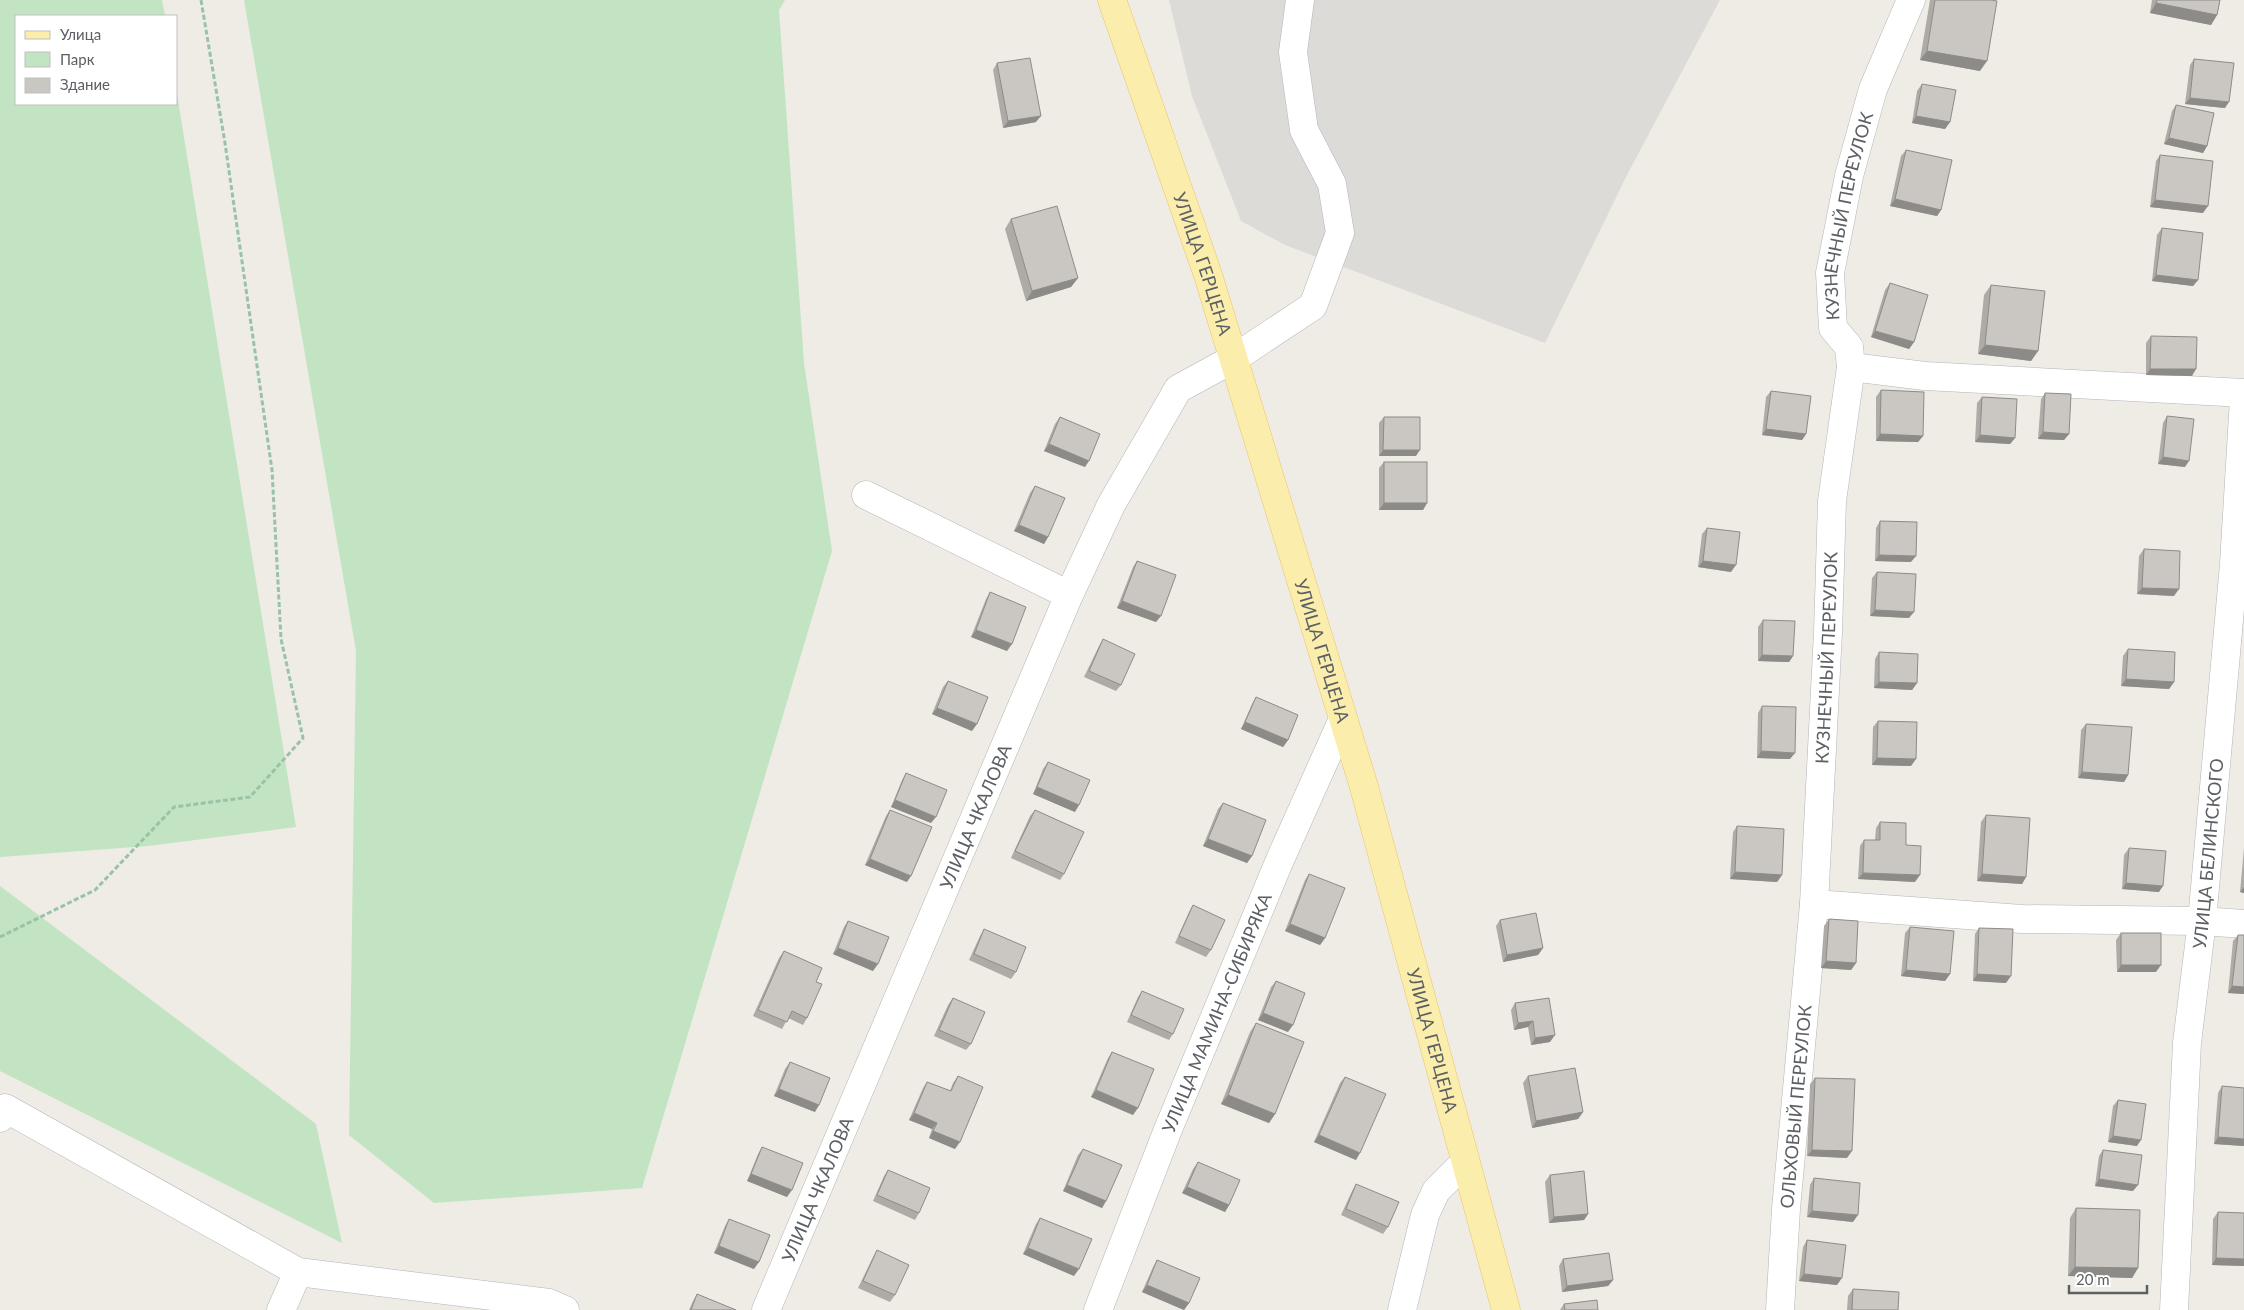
<svg xmlns="http://www.w3.org/2000/svg" width="2244" height="1310" font-family="Lato,sans-serif">
<rect width="100%" height="100%" fill="#eeece5"/>
<polygon fill="#dddbd7" points="1169,0 1720,0 1628,173 1545,343 1285,245 1241,221 1192,96"/>
<g fill="#c2e4c2">
<polygon points="0,0 162,0 165,16 16,16 16,104 176,104 176,88 296,827 148,846 0,857"/>
<polygon points="244,0 785,0 779,10 804,363 832,551 642,1188 434,1203 349,1135 356,651"/>
<polygon points="0,886 316,1124 342,1243 0,1071"/>
</g>
<g fill="none" stroke-linecap="round" stroke-linejoin="round">
<g stroke="#b2b5b9" stroke-width="29">
<g id="minor">
<polyline points="1851,367 1925,376 2244,393"/>
<polyline points="866,495 1069,595"/>
<polyline points="1814,904 2022,919 2202,921 2244,924"/>
<polyline points="0,1118 5,1108 298,1272 549,1303 565,1310"/>
<polyline points="281,1310 298,1272"/>
<path id="s1" d="M766,1310L1069,595L1111,505L1178,389L1233,359L1313,306L1340,233L1332,184L1304,130L1293,52L1300,0"/>
<path id="s2" d="M1098,1310L1167,1132L1279,862L1343,719"/>
<polyline points="1402,1310 1425,1215 1436,1191 1465,1162"/>
<path id="s3" d="M1780,1310L1786,1209L1814,904L1828,632L1832,501L1851,367L1849,347L1833,328L1830,273L1849,176L1873,89L1911,0"/>
<path id="s4" d="M2174,1310L2187,1043L2202,921L2234,564L2244,398"/>
</g>
</g>
<g stroke="#eac462" stroke-width="29">
<g id="major">
<path id="s5" d="M1112,0L1208,275L1364,787L1506,1310"/>
</g>
</g>
<polyline stroke="#9ac2a6" stroke-width="3" stroke-dasharray="5 2.5" stroke-linecap="butt" points="0,937 95,890 174,807 250,797 303,738 281,639 272,470 225,143 201,0"/>
<use href="#minor" stroke="#fff" stroke-width="28"/>
<use href="#major" stroke="#fbeead" stroke-width="28"/>
</g>
<g fill="#aeaba7">
<polygon points="1930,0 1991,0 1980,71 1920,60"/>
<polygon points="2152,0 2220,0 2217,15 2211,25 2150,13"/>
<polygon points="2194,59 2225,108 2185,104 2190,65"/>
<polygon points="997,63 1036,122 1003,128 993,70"/>
<polygon points="1922,84 1950,122 1945,129 1912,123 1917,91"/>
<polygon points="2176,105 2207,146 2203,153 2164,144 2172,111"/>
<polygon points="1906,150 1941,210 1937,216 1890,206 1901,156"/>
<polygon points="2160,155 2203,213 2150,207 2156,161"/>
<polygon points="1011,219 1078,278 1071,287 1026,301 1005,229"/>
<polygon points="2162,228 2198,280 2193,286 2152,281 2157,235"/>
<polygon points="1890,283 1914,342 1909,349 1871,337 1885,290"/>
<polygon points="1991,285 2038,351 2031,361 1978,354 1984,295"/>
<polygon points="2151,336 2192,376 2146,375 2146,343"/>
<polygon points="1881,390 1923,436 1918,442 1876,441 1876,397"/>
<polygon points="1771,391 1806,434 1802,440 1762,435 1766,397"/>
<polygon points="2045,393 2069,434 2064,440 2038,439 2041,399"/>
<polygon points="1982,397 2015,438 2010,444 1975,442 1977,403"/>
<polygon points="2167,416 2185,467 2158,464 2163,423"/>
<polygon points="1060,417 1085,467 1044,451 1055,424"/>
<polygon points="1384,417 1416,456 1379,456 1379,423"/>
<polygon points="1384,462 1427,503 1423,510 1379,510 1379,468"/>
<polygon points="1035,486 1048,537 1044,544 1014,531 1030,493"/>
<polygon points="1880,521 1911,562 1875,561 1876,528"/>
<polygon points="1707,528 1731,572 1698,567 1702,534"/>
<polygon points="2144,549 2174,596 2137,594 2139,556"/>
<polygon points="1137,561 1156,622 1117,608 1133,567"/>
<polygon points="1877,572 1909,618 1870,616 1872,578"/>
<polygon points="990,592 1007,651 971,637 986,599"/>
<polygon points="1763,620 1793,656 1789,662 1758,661 1758,627"/>
<polygon points="1103,639 1121,685 1116,691 1084,677 1099,646"/>
<polygon points="2128,649 2174,682 2169,689 2121,686 2123,656"/>
<polygon points="1879,652 1917,683 1912,690 1874,688 1875,659"/>
<polygon points="948,681 972,731 932,714 943,687"/>
<polygon points="1256,697 1288,740 1283,747 1241,729 1252,704"/>
<polygon points="1762,706 1790,759 1757,758 1758,713"/>
<polygon points="1878,721 1911,766 1872,765 1873,727"/>
<polygon points="2086,724 2128,775 2124,782 2078,778 2081,730"/>
<polygon points="1048,762 1075,812 1033,794 1043,769"/>
<polygon points="906,773 931,823 891,807 902,780"/>
<polygon points="1223,803 1252,856 1247,863 1203,846 1218,809"/>
<polygon points="890,810 907,882 865,865 886,816"/>
<polygon points="1035,810 1064,874 1060,880 1011,858 1030,816"/>
<polygon points="1986,815 2026,877 2022,884 1977,881 1981,822"/>
<polygon points="1880,822 1915,882 1858,879 1860,846 1864,840 1875,840 1876,828"/>
<polygon points="1737,826 1782,875 1777,882 1730,879 1733,832"/>
<polygon points="2129,848 2159,892 2122,889 2124,855"/>
<polygon points="2244,848 2244,893 2240,892"/>
<polygon points="1309,874 1325,938 1320,945 1285,931 1305,880"/>
<polygon points="1193,905 1211,950 1206,957 1175,943 1189,912"/>
<polygon points="1829,919 1856,963 1851,970 1821,968 1824,926"/>
<polygon points="1500,920 1543,948 1538,955 1503,962 1496,926"/>
<polygon points="848,921 873,971 833,954 844,927"/>
<polygon points="1910,927 1950,974 1945,981 1901,976 1905,933"/>
<polygon points="1979,928 2006,983 1973,981 1975,934"/>
<polygon points="984,929 1016,972 1011,979 969,960 980,936"/>
<polygon points="2121,933 2156,972 2117,972 2116,940"/>
<polygon points="2238,935 2244,935 2244,994 2228,993 2233,941"/>
<polygon points="784,951 816,982 807,1018 803,1025 788,1018 782,1029 753,1016 779,958"/>
<polygon points="1276,981 1288,1032 1258,1020 1271,987"/>
<polygon points="1142,991 1173,1034 1169,1040 1127,1022 1138,997"/>
<polygon points="953,998 971,1044 966,1050 934,1036 948,1005"/>
<polygon points="1549,998 1550,1042 1531,1045 1528,1027 1514,1030 1511,1010 1515,1003"/>
<polygon points="1256,1023 1275,1114 1269,1123 1221,1104 1250,1032"/>
<polygon points="1112,1052 1133,1115 1091,1097 1108,1058"/>
<polygon points="790,1062 815,1112 774,1096 785,1069"/>
<polygon points="958,1076 955,1149 929,1138 932,1129 909,1120 923,1088 927,1082 950,1091 953,1083"/>
<polygon points="1528,1076 1583,1112 1578,1119 1532,1128 1523,1083"/>
<polygon points="1345,1077 1356,1160 1314,1142 1340,1083"/>
<polygon points="1815,1078 1847,1158 1807,1156 1810,1084"/>
<polygon points="2222,1086 2244,1088 2244,1146 2214,1144 2218,1093"/>
<polygon points="2118,1100 2137,1146 2108,1142 2113,1106"/>
<polygon points="762,1147 787,1197 747,1181 758,1154"/>
<polygon points="1083,1149 1106,1201 1102,1208 1063,1191 1078,1155"/>
<polygon points="2103,1150 2133,1191 2095,1186 2099,1156"/>
<polygon points="1198,1162 1229,1205 1225,1212 1182,1193 1193,1169"/>
<polygon points="888,1170 919,1213 915,1220 873,1201 884,1176"/>
<polygon points="1550,1175 1588,1214 1584,1220 1549,1223 1545,1182"/>
<polygon points="1814,1178 1853,1222 1807,1217 1810,1185"/>
<polygon points="1356,1184 1388,1227 1383,1234 1341,1215 1352,1191"/>
<polygon points="2076,1208 2138,1268 2132,1278 2068,1276 2070,1218"/>
<polygon points="2218,1212 2244,1213 2244,1266 2212,1265 2213,1219"/>
<polygon points="1040,1218 1074,1276 1023,1254 1036,1224"/>
<polygon points="729,1219 754,1269 714,1253 725,1226"/>
<polygon points="1807,1240 1837,1285 1799,1281 1803,1247"/>
<polygon points="877,1250 895,1295 890,1302 858,1288 873,1257"/>
<polygon points="1563,1259 1613,1280 1608,1286 1562,1292 1559,1266"/>
<polygon points="1157,1260 1189,1303 1184,1310 1142,1292 1153,1267"/>
<polygon points="1853,1289 1898,1310 1847,1310 1848,1296"/>
<polygon points="697,1294 736,1310 689,1310 693,1301"/>
<polygon points="1564,1304 1598,1310 1560,1310"/>
</g>
<g fill="#8d8b88">
<polygon points="2156,3 2217,15 2211,25 2150,13"/>
<polygon points="1927,51 1987,61 1980,71 1920,60"/>
<polygon points="2190,98 2229,102 2225,108 2185,104"/>
<polygon points="1041,116 1036,122 1003,128 1008,121"/>
<polygon points="1916,116 1950,122 1945,129 1912,123"/>
<polygon points="2169,138 2207,146 2203,153 2164,144"/>
<polygon points="1895,199 1941,210 1937,216 1890,206"/>
<polygon points="2155,200 2208,206 2203,213 2150,207"/>
<polygon points="2156,275 2198,280 2193,286 2152,281"/>
<polygon points="1078,278 1071,287 1026,301 1032,291"/>
<polygon points="1875,331 1914,342 1909,349 1871,337"/>
<polygon points="1985,345 2038,351 2031,361 1978,354"/>
<polygon points="2150,369 2196,369 2192,376 2146,375"/>
<polygon points="1766,429 1806,434 1802,440 1762,435"/>
<polygon points="2043,432 2069,434 2064,440 2038,439"/>
<polygon points="1880,434 1923,436 1918,442 1876,441"/>
<polygon points="1980,435 2015,438 2010,444 1975,442"/>
<polygon points="1049,444 1089,461 1085,467 1044,451"/>
<polygon points="1383,450 1420,450 1416,456 1379,456"/>
<polygon points="2163,457 2189,461 2185,467 2158,464"/>
<polygon points="1384,503 1427,503 1423,510 1379,510"/>
<polygon points="1019,525 1048,537 1044,544 1014,531"/>
<polygon points="1879,555 1916,556 1911,562 1875,561"/>
<polygon points="1703,561 1736,565 1731,572 1698,567"/>
<polygon points="2142,588 2179,589 2174,596 2137,594"/>
<polygon points="1122,601 1161,616 1156,622 1117,608"/>
<polygon points="1875,610 1914,612 1909,618 1870,616"/>
<polygon points="976,630 1012,644 1007,651 971,637"/>
<polygon points="1762,655 1793,656 1789,662 1758,661"/>
<polygon points="2126,679 2174,682 2169,689 2121,686"/>
<polygon points="1879,682 1917,683 1912,690 1874,688"/>
<polygon points="937,708 977,724 972,731 932,714"/>
<polygon points="1245,722 1288,740 1283,747 1241,729"/>
<polygon points="1761,751 1795,753 1790,759 1757,758"/>
<polygon points="1877,758 1916,759 1911,766 1872,765"/>
<polygon points="2082,772 2128,775 2124,782 2078,778"/>
<polygon points="1037,787 1079,805 1075,812 1033,794"/>
<polygon points="895,800 936,817 931,823 891,807"/>
<polygon points="1208,839 1252,856 1247,863 1203,846"/>
<polygon points="870,859 911,876 907,882 865,865"/>
<polygon points="1735,872 1782,875 1777,882 1730,879"/>
<polygon points="1863,873 1920,875 1915,882 1858,879"/>
<polygon points="1982,874 2026,877 2022,884 1977,881"/>
<polygon points="2126,883 2163,886 2159,892 2122,889"/>
<polygon points="2244,887 2244,893 2240,892"/>
<polygon points="1290,924 1325,938 1320,945 1285,931"/>
<polygon points="838,948 878,964 873,971 833,954"/>
<polygon points="1543,948 1538,955 1503,962 1507,955"/>
<polygon points="1826,961 1856,963 1851,970 1821,968"/>
<polygon points="2121,965 2161,965 2156,972 2117,972"/>
<polygon points="1906,970 1950,974 1945,981 1901,976"/>
<polygon points="1977,974 2011,976 2006,983 1973,981"/>
<polygon points="2232,986 2244,987 2244,994 2228,993"/>
<polygon points="1263,1013 1293,1025 1288,1032 1258,1020"/>
<polygon points="1533,1021 1528,1027 1514,1030 1518,1023"/>
<polygon points="1555,1035 1550,1042 1531,1045 1535,1038"/>
<polygon points="779,1089 819,1105 815,1112 774,1096"/>
<polygon points="1096,1090 1138,1108 1133,1115 1091,1097"/>
<polygon points="1228,1095 1275,1114 1269,1123 1221,1104"/>
<polygon points="1583,1112 1578,1119 1532,1128 1536,1121"/>
<polygon points="914,1113 937,1123 932,1129 909,1120"/>
<polygon points="933,1131 960,1142 955,1149 929,1138"/>
<polygon points="1319,1135 1360,1153 1356,1160 1314,1142"/>
<polygon points="2113,1136 2141,1140 2137,1146 2108,1142"/>
<polygon points="2218,1137 2244,1139 2244,1146 2214,1144"/>
<polygon points="1812,1150 1852,1151 1847,1158 1807,1156"/>
<polygon points="751,1174 792,1190 787,1197 747,1181"/>
<polygon points="2099,1179 2138,1185 2133,1191 2095,1186"/>
<polygon points="1067,1185 1106,1201 1102,1208 1063,1191"/>
<polygon points="1187,1187 1229,1205 1225,1212 1182,1193"/>
<polygon points="1812,1211 1858,1215 1853,1222 1807,1217"/>
<polygon points="1588,1214 1584,1220 1549,1223 1554,1217"/>
<polygon points="719,1246 759,1262 754,1269 714,1253"/>
<polygon points="1028,1248 1079,1269 1074,1276 1023,1254"/>
<polygon points="2216,1258 2244,1259 2244,1266 2212,1265"/>
<polygon points="2075,1267 2138,1268 2132,1278 2068,1276"/>
<polygon points="1804,1274 1842,1278 1837,1285 1799,1281"/>
<polygon points="1613,1280 1608,1286 1562,1292 1567,1286"/>
<polygon points="1147,1285 1189,1303 1184,1310 1142,1292"/>
</g>
<g fill="#cac7c2" stroke="#8d8b88">
<polygon points="1935,0 1991,0 1997,1 1987,61 1927,51"/>
<polygon points="2157,0 2220,0 2217,15 2156,3"/>
<polygon points="1030,58 1041,116 1008,121 997,63"/>
<polygon points="2194,59 2234,63 2229,102 2190,98"/>
<polygon points="1922,84 1956,90 1950,122 1916,116"/>
<polygon points="2176,105 2214,113 2207,146 2169,138"/>
<polygon points="1906,150 1952,160 1941,210 1895,199"/>
<polygon points="2160,155 2213,161 2208,206 2155,200"/>
<polygon points="1057,206 1078,278 1032,291 1011,219"/>
<polygon points="2162,228 2203,233 2198,280 2156,275"/>
<polygon points="1890,283 1928,295 1914,342 1875,331"/>
<polygon points="1991,285 2045,291 2038,351 1985,345"/>
<polygon points="2151,336 2197,337 2196,369 2150,369"/>
<polygon points="1881,390 1924,392 1923,436 1880,434"/>
<polygon points="1771,391 1811,396 1806,434 1766,429"/>
<polygon points="2045,393 2071,394 2069,434 2043,432"/>
<polygon points="1982,397 2017,399 2015,438 1980,435"/>
<polygon points="2167,416 2194,419 2189,461 2163,457"/>
<polygon points="1060,417 1100,434 1089,461 1049,444"/>
<polygon points="1384,417 1420,417 1420,450 1383,450"/>
<rect x="1384" y="462" width="43" height="41"/>
<polygon points="1035,486 1065,498 1048,537 1019,525"/>
<polygon points="1880,521 1917,522 1916,556 1879,555"/>
<polygon points="1707,528 1740,532 1736,565 1703,561"/>
<polygon points="2144,549 2180,551 2179,589 2142,588"/>
<polygon points="1137,561 1176,575 1161,616 1122,601"/>
<polygon points="1877,572 1916,574 1914,612 1875,610"/>
<polygon points="990,592 1026,607 1012,644 976,630"/>
<polygon points="1763,620 1795,621 1793,656 1762,655"/>
<polygon points="1103,639 1135,654 1121,685 1089,671"/>
<polygon points="2128,649 2175,652 2174,682 2126,679"/>
<polygon points="1879,652 1918,654 1917,683 1879,682"/>
<polygon points="948,681 988,697 977,724 937,708"/>
<polygon points="1256,697 1298,715 1288,740 1245,722"/>
<polygon points="1762,706 1796,707 1795,753 1761,751"/>
<polygon points="1878,721 1917,722 1916,759 1877,758"/>
<polygon points="2086,724 2132,727 2128,775 2082,772"/>
<polygon points="1048,762 1090,780 1079,805 1037,787"/>
<polygon points="906,773 947,790 936,817 895,800"/>
<polygon points="1223,803 1266,820 1252,856 1208,839"/>
<polygon points="890,810 932,827 911,876 870,859"/>
<polygon points="1035,810 1084,832 1064,874 1015,851"/>
<polygon points="1986,815 2030,818 2026,877 1982,874"/>
<polygon points="1880,822 1906,823 1906,845 1921,846 1920,875 1863,873 1864,840 1880,840"/>
<polygon points="1737,826 1784,829 1782,875 1735,872"/>
<polygon points="2129,848 2166,851 2163,886 2126,883"/>
<polygon points="1309,874 1345,888 1325,938 1290,924"/>
<polygon points="1193,905 1225,920 1211,950 1179,936"/>
<polygon points="1536,913 1543,948 1507,955 1500,920"/>
<polygon points="1829,919 1858,921 1856,963 1826,961"/>
<polygon points="848,921 889,937 878,964 838,948"/>
<polygon points="1910,927 1954,931 1950,974 1906,970"/>
<polygon points="1979,928 2013,929 2011,976 1977,974"/>
<polygon points="984,929 1026,947 1016,972 974,954"/>
<rect x="2121" y="933" width="40" height="32"/>
<polygon points="2238,935 2244,935 2244,987 2232,986"/>
<polygon points="784,951 822,968 816,982 822,984 807,1018 792,1011 787,1022 758,1010"/>
<polygon points="1276,981 1305,993 1293,1025 1263,1013"/>
<polygon points="1142,991 1184,1009 1173,1034 1131,1015"/>
<polygon points="953,998 985,1012 971,1044 939,1030"/>
<polygon points="1549,998 1555,1035 1535,1038 1533,1021 1518,1023 1515,1003"/>
<polygon points="1256,1023 1304,1042 1275,1114 1228,1095"/>
<polygon points="1112,1052 1154,1069 1138,1108 1096,1090"/>
<polygon points="790,1062 830,1078 819,1105 779,1089"/>
<polygon points="1575,1068 1583,1112 1536,1121 1528,1076"/>
<polygon points="958,1076 983,1087 960,1142 933,1131 937,1123 914,1113 927,1082 951,1091"/>
<polygon points="1345,1077 1386,1094 1360,1153 1319,1135"/>
<polygon points="1815,1078 1855,1079 1852,1151 1812,1150"/>
<polygon points="2222,1086 2244,1088 2244,1139 2218,1137"/>
<polygon points="2118,1100 2146,1104 2141,1140 2113,1136"/>
<polygon points="762,1147 803,1163 792,1190 751,1174"/>
<polygon points="1083,1149 1122,1165 1106,1201 1067,1185"/>
<polygon points="2103,1150 2142,1155 2138,1185 2099,1179"/>
<polygon points="1198,1162 1240,1180 1229,1205 1187,1187"/>
<polygon points="888,1170 930,1188 919,1213 877,1195"/>
<polygon points="1584,1171 1588,1214 1554,1217 1550,1175"/>
<polygon points="1814,1178 1860,1183 1858,1215 1812,1211"/>
<polygon points="1356,1184 1399,1202 1388,1227 1346,1209"/>
<polygon points="2076,1208 2140,1210 2138,1268 2075,1267"/>
<polygon points="2218,1212 2244,1213 2244,1259 2216,1258"/>
<polygon points="1040,1218 1092,1239 1079,1269 1028,1248"/>
<polygon points="729,1219 770,1235 759,1262 719,1246"/>
<polygon points="1807,1240 1846,1245 1842,1278 1804,1274"/>
<polygon points="877,1250 909,1265 895,1295 863,1281"/>
<polygon points="1609,1253 1613,1280 1567,1286 1563,1259"/>
<polygon points="1157,1260 1200,1278 1189,1303 1147,1285"/>
<polygon points="1853,1289 1899,1292 1898,1310 1852,1310"/>
<polygon points="697,1294 736,1310 691,1310"/>
<polygon points="1597,1300 1598,1310 1565,1310 1564,1304"/>
</g>
<g text-anchor="middle" dominant-baseline="central" stroke-width="4" stroke-linejoin="round" paint-order="stroke">
<g font-size="18" fill="#5c6064" stroke="#fff">
<text stroke="none"><textPath href="#s3" startOffset="1105">КУЗНЕЧНЫЙ ПЕРЕУЛОК</textPath></text>
<text stroke="none"><textPath href="#s5" startOffset="279">УЛИЦА ГЕРЦЕНА</textPath></text>
<text stroke="none"><textPath href="#s5" startOffset="684">УЛИЦА ГЕРЦЕНА</textPath></text>
<text stroke="none"><textPath href="#s3" startOffset="654">КУЗНЕЧНЫЙ ПЕРЕУЛОК</textPath></text>
<text stroke="none"><textPath href="#s1" startOffset="536">УЛИЦА ЧКАЛОВА</textPath></text>
<text stroke="none"><textPath href="#s4" startOffset="458">УЛИЦА БЕЛИНСКОГО</textPath></text>
<text stroke="none"><textPath href="#s2" startOffset="320">УЛИЦА МАМИНА-СИБИРЯКА</textPath></text>
<text stroke="none"><textPath href="#s5" startOffset="1089">УЛИЦА ГЕРЦЕНА</textPath></text>
<text stroke="none"><textPath href="#s3" startOffset="204">ОЛЬХОВЫЙ ПЕРЕУЛОК</textPath></text>
<text stroke="none"><textPath href="#s1" startOffset="131">УЛИЦА ЧКАЛОВА</textPath></text>
</g>
</g>
<rect x="15" y="15" width="162" height="90" fill="#ffffff" stroke="#bebfc1"/>
<rect x="25" y="31" width="25" height="8" fill="#fbeead" stroke="#bebfc1"/>
<text x="60" y="40" font-size="15" fill="#5c6064">Улица</text>
<rect x="25" y="52" width="25" height="15" fill="#c2e4c2" stroke="#bebfc1"/>
<text x="60" y="65" font-size="15" fill="#5c6064">Парк</text>
<rect x="25" y="78" width="25" height="15" fill="#cac7c2" stroke="#bebfc1"/>
<text x="60" y="90" font-size="15" fill="#5c6064">Здание</text>
<path d="M2069 1285v8h78v-8" fill="none" stroke="#5c6064" stroke-width="2.5"/>
<text x="2076" y="1285" font-size="15" fill="#5c6064" stroke="#ffffff" stroke-width="4" paint-order="stroke">20 m</text>
</svg>
